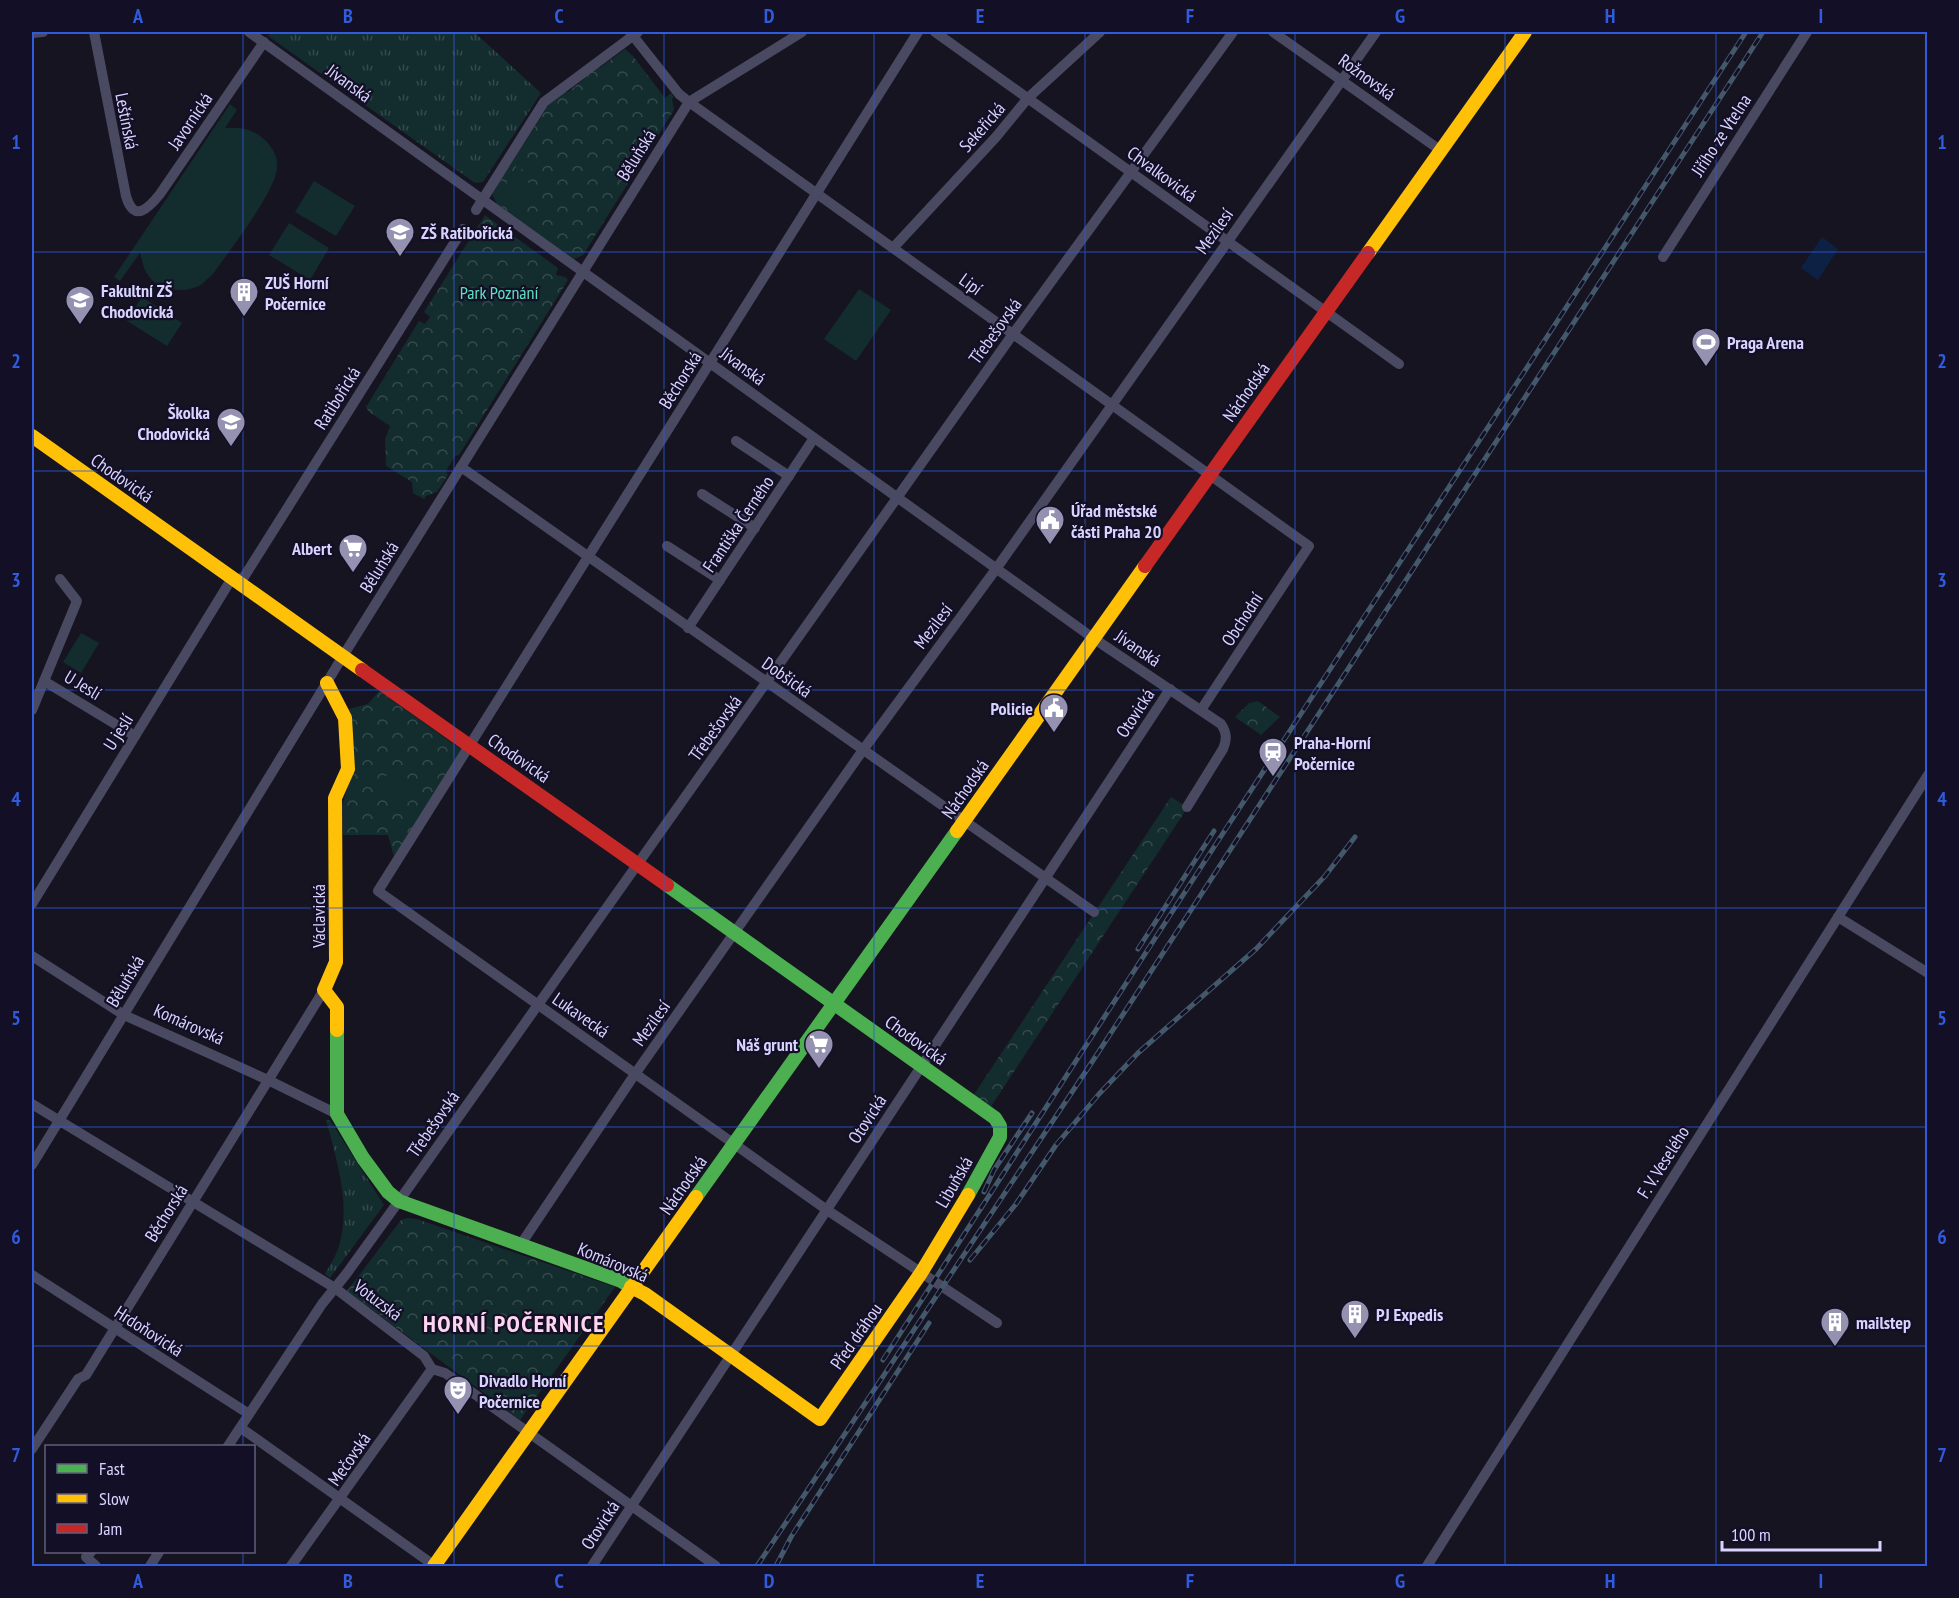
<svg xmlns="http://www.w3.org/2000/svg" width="1959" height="1598" font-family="'PT Sans Narrow',sans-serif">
<defs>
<pattern id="grass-tufts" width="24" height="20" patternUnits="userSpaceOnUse" patternTransform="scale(1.5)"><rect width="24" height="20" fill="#132c2d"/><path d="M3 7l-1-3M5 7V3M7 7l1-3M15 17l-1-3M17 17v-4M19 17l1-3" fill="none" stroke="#354a4c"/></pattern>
<pattern id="park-crowns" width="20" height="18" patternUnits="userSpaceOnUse" patternTransform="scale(1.5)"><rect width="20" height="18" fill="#132c2d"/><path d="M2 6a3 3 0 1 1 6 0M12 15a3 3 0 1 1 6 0" fill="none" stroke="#354a4c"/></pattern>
</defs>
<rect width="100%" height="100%" fill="#161421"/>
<g fill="url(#grass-tufts)">
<polygon points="272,32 474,32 541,93 483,182 475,183 268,36"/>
<path d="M326,1120H330L384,1205L330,1278L325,1274C329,1266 335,1258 338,1249C352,1208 337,1161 326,1120Z"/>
</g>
<g fill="url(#park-crowns)">
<polygon points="625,49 633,56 665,98 671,93 674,97 672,99 674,110 583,255 574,259 497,204 492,194 551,101 562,92 568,92 584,79 586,74 594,68 601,67"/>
<polygon points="485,215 558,268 556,275 565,277 568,280 459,455 455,456 446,471 448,475 437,492 426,496 424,499 413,493 412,482 386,466 385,439 390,426 369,412 366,407 419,321 425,324 430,317 424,312"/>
<polygon points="379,691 462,750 394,857 388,835 343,835 342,806 351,774 345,710 368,704"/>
<polygon points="1258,701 1280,717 1261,735 1235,717 1249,703"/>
<polygon points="1171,797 1187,807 1186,810 990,1108 973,1096"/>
<polygon points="407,1218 417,1219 615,1287 520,1420 347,1291 401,1220"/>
</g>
<g fill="#132c2d">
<path d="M230,104L237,110L225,128C242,127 254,129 267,142C273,149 278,157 277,167C276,192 229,251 213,274C209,277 206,281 202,284C185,295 156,291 146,272C143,267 142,259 140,253L120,281L114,277Z"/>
<polygon points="522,157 525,157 527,161 517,176 529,183 536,194 534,202 525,206 511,203 504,195 507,182"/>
<polygon points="314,181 355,206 336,236 295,212"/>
<polygon points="289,223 329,248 310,280 269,255"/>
<polygon points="859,289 891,310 856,361 824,339"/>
<polygon points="142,297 182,323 167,346 127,321"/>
<polygon points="81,633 99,643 81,673 63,662"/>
<polygon points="391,770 418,790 406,805 379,785"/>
</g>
<polygon fill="#0d2144" points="1822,237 1838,249 1818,280 1801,268"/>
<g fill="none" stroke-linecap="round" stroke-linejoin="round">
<g stroke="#4a4962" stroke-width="10">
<path d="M94,32L126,196C134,223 148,209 160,194L264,42"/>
<path d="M249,32L1093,638L1221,724C1227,733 1227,739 1223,749L1187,807"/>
<polyline points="630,32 679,94 689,102 1309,546 1201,710"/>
<polyline points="918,32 378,891 827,1210 997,1323"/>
<polyline points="935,32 1399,364"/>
<polyline points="1273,32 1440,150"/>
<polyline points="32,33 43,32"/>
<polyline points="476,210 544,102 638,32"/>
<polyline points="893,248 996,137 1028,98 1100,32"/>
<polyline points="1663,257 1807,32"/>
<polyline points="736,441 789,476"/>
<polyline points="461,467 1094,912"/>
<polyline points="702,494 755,528"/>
<polyline points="667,546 720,580"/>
<polyline points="688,628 814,438"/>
<polyline points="44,681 135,736"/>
<polyline points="32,710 77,601 60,579"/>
<polyline points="32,904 229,583 244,577 463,229"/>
<polyline points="1838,917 1928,973"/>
<polyline points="32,956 124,1015 268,1080 337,1114"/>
<polyline points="32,1104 335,1288 424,1356 432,1369 445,1373 716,1566"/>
<polyline points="32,1165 343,656 689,102 802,32"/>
<polyline points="521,1244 635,1074 863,750 996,569 1376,32"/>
<polyline points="32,1275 249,1414"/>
<polyline points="241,1428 435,1566"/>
<polyline points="228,1446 322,1304 347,1273 399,1201 1013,334 1233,32"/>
<polyline points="32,1449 78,1379 86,1375 324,990"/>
<polyline points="91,1552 86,1557 96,1566"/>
<polyline points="150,1566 159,1552"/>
<polyline points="291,1566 432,1369"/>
<polyline points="592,1566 1170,689"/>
<polyline points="1427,1566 1928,775"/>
</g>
<g stroke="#4caf50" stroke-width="14">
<polyline points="667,885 995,1118 1000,1126 1000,1137 968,1195"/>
<polyline points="337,1030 337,1114 363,1158 388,1192 399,1201 621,1281 631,1287"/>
<polyline points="696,1197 957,831"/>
</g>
<g stroke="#ffc107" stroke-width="14">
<polyline points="1368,253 1525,32"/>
<polyline points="32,436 362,670"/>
<polyline points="327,683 345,718 348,769 335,798 336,962 324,990 337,1007 337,1030"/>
<polyline points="957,831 1145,566"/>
<polyline points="631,1287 645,1294 820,1419 921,1273 968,1195"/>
<polyline points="434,1566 696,1197"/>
</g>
<g stroke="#c62828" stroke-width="14">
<polyline points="1145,566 1368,253"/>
<polyline points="362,670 667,885"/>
</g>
<g stroke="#43596b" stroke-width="5">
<g id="rail">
<polyline points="1138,949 1214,831"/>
<polyline points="984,1192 994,1170 1032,1113"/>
<polyline points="970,1260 1016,1204 1056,1145 1099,1094 1138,1053 1256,949 1325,876 1355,837"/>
<polyline points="883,1360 1214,847 1746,32"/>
<polyline points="757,1566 1092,1062 1763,32"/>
<polyline points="776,1566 791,1537 929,1323"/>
</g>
</g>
<use href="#rail" stroke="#130f26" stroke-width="3" stroke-dasharray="9" stroke-linecap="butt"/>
</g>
<path fill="none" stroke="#305bdc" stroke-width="1.5" stroke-opacity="0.55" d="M243,32V1446M454,32V1566M664,32V1566M874,32V1566M1085,32V1566M1295,32V1566M1505,32V1566M1716,32V1566M32,252H1928M32,471H1928M32,690H1928M32,908H1928M32,1127H1928M32,1346H1928M243,1552V1566"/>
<defs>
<g id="school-pin" transform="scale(1.5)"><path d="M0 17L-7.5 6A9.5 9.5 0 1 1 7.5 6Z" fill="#9591b1" stroke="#130f26"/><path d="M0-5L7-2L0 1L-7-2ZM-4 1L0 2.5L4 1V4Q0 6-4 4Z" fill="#fff"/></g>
<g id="building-pin" transform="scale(1.5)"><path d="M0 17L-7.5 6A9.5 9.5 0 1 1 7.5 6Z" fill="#9591b1" stroke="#130f26"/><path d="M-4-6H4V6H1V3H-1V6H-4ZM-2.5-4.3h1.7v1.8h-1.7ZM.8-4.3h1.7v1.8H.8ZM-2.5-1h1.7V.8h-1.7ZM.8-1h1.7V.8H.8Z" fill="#fff"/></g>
<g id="stadium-pin" transform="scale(1.5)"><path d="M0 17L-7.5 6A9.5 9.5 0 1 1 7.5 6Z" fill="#9591b1" stroke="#130f26"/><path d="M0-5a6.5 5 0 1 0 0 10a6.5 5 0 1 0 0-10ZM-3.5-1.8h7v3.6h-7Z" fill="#fff"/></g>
<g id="civic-pin" transform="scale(1.5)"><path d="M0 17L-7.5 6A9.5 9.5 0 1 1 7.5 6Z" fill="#9591b1" stroke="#130f26"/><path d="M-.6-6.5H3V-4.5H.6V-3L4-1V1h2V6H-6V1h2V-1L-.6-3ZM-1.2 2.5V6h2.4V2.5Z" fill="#fff"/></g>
<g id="supermarket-pin" transform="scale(1.5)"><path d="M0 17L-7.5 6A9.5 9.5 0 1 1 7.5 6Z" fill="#9591b1" stroke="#130f26"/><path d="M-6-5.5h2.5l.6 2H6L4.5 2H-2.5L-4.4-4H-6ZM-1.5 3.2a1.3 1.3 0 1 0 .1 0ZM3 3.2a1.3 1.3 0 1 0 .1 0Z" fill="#fff"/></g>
<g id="station-pin" transform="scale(1.5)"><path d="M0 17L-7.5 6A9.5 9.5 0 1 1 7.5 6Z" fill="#9591b1" stroke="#130f26"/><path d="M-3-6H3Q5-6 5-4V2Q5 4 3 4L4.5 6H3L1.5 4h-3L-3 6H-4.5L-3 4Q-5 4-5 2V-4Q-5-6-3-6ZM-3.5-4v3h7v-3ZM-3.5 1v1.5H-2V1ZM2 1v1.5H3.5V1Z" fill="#fff"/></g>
<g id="theatre-pin" transform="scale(1.5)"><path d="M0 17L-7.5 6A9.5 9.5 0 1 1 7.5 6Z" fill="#9591b1" stroke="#130f26"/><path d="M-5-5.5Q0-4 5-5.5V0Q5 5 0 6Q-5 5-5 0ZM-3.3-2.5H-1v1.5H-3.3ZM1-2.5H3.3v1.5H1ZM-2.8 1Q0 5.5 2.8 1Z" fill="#fff"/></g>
</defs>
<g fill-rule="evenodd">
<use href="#school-pin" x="400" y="232"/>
<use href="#building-pin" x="244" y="292"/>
<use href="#school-pin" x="80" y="300"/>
<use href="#stadium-pin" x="1706" y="342"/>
<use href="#school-pin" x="231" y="422"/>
<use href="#civic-pin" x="1050" y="520"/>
<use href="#supermarket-pin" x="353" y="548"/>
<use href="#civic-pin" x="1054" y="708"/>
<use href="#station-pin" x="1273" y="752"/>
<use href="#supermarket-pin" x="819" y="1044"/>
<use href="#building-pin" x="1355" y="1314"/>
<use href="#building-pin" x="1835" y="1322"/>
<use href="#theatre-pin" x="458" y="1390"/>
</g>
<g text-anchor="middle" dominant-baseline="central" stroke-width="4.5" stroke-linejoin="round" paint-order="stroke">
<g font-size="18" fill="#d9d4ff" stroke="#130f26">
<text transform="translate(1367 77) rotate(36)">Rožnovská</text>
<text transform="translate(349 83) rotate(36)">Jívanská</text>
<text transform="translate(127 121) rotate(79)">Leštínská</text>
<text transform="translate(190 121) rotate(-56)">Javornická</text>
<text transform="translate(982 127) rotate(-49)">Sekeřická</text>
<text transform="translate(1721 135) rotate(-57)">Jiřího ze Vtelna</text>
<text transform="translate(636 155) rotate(-58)">Běluňská</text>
<text transform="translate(1162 174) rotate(36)">Chvalkovická</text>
<text transform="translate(1214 231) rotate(-55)">Mezilesí</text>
<text transform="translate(971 284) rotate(36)">Lipí</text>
<text transform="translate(995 331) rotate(-54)">Třebešovská</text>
<text transform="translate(743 366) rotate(36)">Jívanská</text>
<text transform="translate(680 380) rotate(-58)">Běchorská</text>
<text transform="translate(1246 392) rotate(-55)">Náchodská</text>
<text transform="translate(337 398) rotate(-58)">Ratibořická</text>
<text transform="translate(122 478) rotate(35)">Chodovická</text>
<text transform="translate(738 524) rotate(-56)">Františka Černého</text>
<text transform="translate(379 567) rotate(-58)">Běluňská</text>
<text transform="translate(1242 619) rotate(-57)">Obchodní</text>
<text transform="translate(933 626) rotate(-53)">Mezilesí</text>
<text transform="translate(1138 648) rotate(34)">Jívanská</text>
<text transform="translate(787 677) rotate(35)">Dobšická</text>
<text transform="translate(83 685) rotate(31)">U Jeslí</text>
<text transform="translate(1135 713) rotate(-57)">Otovická</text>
<text transform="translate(715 728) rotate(-54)">Třebešovská</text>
<text transform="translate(118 732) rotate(-58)">U jeslí</text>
<text transform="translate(519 758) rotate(35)">Chodovická</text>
<text transform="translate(965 789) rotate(-55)">Náchodská</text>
<text transform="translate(318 916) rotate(-90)">Václavická</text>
<text transform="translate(125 981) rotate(-59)">Běluňská</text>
<text transform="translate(581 1015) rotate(35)">Lukavecká</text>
<text transform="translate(651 1023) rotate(-55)">Mezilesí</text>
<text transform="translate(189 1024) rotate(24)">Komárovská</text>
<text transform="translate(916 1040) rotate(36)">Chodovická</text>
<text transform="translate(867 1119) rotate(-57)">Otovická</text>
<text transform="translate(433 1124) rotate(-55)">Třebešovská</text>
<text transform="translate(1663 1162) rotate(-58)">F. V. Veselého</text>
<text transform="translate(954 1182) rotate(-60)">Libuňská</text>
<text transform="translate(683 1185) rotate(-55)">Náchodská</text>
<text transform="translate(166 1213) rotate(-58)">Běchorská</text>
<text transform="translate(613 1262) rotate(23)">Komárovská</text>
<text transform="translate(378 1300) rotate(37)">Votuzská</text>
<text transform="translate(149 1331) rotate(33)">Hrdoňovická</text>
<text transform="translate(856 1336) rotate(-55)">Před dráhou</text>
<text transform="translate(349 1459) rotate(-55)">Mečovská</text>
<text transform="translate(600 1525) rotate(-57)">Otovická</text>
</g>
<g font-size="18" font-weight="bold" fill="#d9d4ff" stroke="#130f26" text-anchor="start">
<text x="421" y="232">ZŠ Ratibořická</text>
<text x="265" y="282">ZUŠ Horní<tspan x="265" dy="21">Počernice</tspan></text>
<text x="101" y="290">Fakultní ZŠ<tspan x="101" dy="21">Chodovická</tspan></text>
<text x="1727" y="342">Praga Arena</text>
<text x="210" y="412" text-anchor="end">Školka<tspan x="210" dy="21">Chodovická</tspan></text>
<text x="1071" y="510">Úřad městské<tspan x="1071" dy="21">části Praha 20</tspan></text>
<text x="332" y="548" text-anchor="end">Albert</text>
<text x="1033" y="708" text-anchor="end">Policie</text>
<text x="1294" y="742">Praha-Horní<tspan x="1294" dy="21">Počernice</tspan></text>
<text x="798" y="1044" text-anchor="end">Náš grunt</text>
<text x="1376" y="1314">PJ Expedis</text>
<text x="1856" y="1322">mailstep</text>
<text x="479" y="1380">Divadlo Horní<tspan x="479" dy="21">Počernice</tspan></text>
</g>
<g font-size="18" fill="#5fe0c0" stroke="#130f26">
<text x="499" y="292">Park Poznání</text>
</g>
<g font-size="24" font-weight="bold" letter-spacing="1.5" fill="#ffd6f0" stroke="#130f26">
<text x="514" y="1323">HORNÍ POČERNICE</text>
</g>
</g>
<rect width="1959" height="1598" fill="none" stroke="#130f26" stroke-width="66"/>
<rect x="45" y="1445" width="210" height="108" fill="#130f26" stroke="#625e7d" stroke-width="1.5"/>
<rect x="57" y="1464" width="30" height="9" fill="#4caf50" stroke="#625e7d" stroke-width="1.5"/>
<text x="99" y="1475" font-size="18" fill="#d9d4ff">Fast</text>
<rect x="57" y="1494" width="30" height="9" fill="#ffc107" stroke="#625e7d" stroke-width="1.5"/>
<text x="99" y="1505" font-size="18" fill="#d9d4ff">Slow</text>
<rect x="57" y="1524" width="30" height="9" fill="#c62828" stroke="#625e7d" stroke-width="1.5"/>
<text x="99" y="1535" font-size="18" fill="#d9d4ff">Jam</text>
<path d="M1722 1541v9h158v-9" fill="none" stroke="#d9d4ff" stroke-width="3"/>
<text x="1731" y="1541" font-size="18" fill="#d9d4ff" stroke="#130f26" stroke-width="4.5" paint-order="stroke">100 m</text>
<rect x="33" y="33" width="1893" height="1532" fill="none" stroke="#305bdc" stroke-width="2"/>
<g font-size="20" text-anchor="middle" font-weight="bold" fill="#305bdc">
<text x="138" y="23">A</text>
<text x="348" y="23">B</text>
<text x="559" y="23">C</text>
<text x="769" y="23">D</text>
<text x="980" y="23">E</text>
<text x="1190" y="23">F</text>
<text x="1400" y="23">G</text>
<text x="1610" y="23">H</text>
<text x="1821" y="23">I</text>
<text x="16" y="149">1</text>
<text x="1942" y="149">1</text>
<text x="16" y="368">2</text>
<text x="1942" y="368">2</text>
<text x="16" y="587">3</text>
<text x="1942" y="587">3</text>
<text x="16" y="806">4</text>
<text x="1942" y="806">4</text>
<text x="16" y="1025">5</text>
<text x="1942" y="1025">5</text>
<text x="16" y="1244">6</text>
<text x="1942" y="1244">6</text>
<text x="16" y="1462">7</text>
<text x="1942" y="1462">7</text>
<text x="138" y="1588">A</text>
<text x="348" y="1588">B</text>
<text x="559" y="1588">C</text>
<text x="769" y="1588">D</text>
<text x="980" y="1588">E</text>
<text x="1190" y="1588">F</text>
<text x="1400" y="1588">G</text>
<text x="1610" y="1588">H</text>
<text x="1821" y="1588">I</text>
</g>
</svg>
